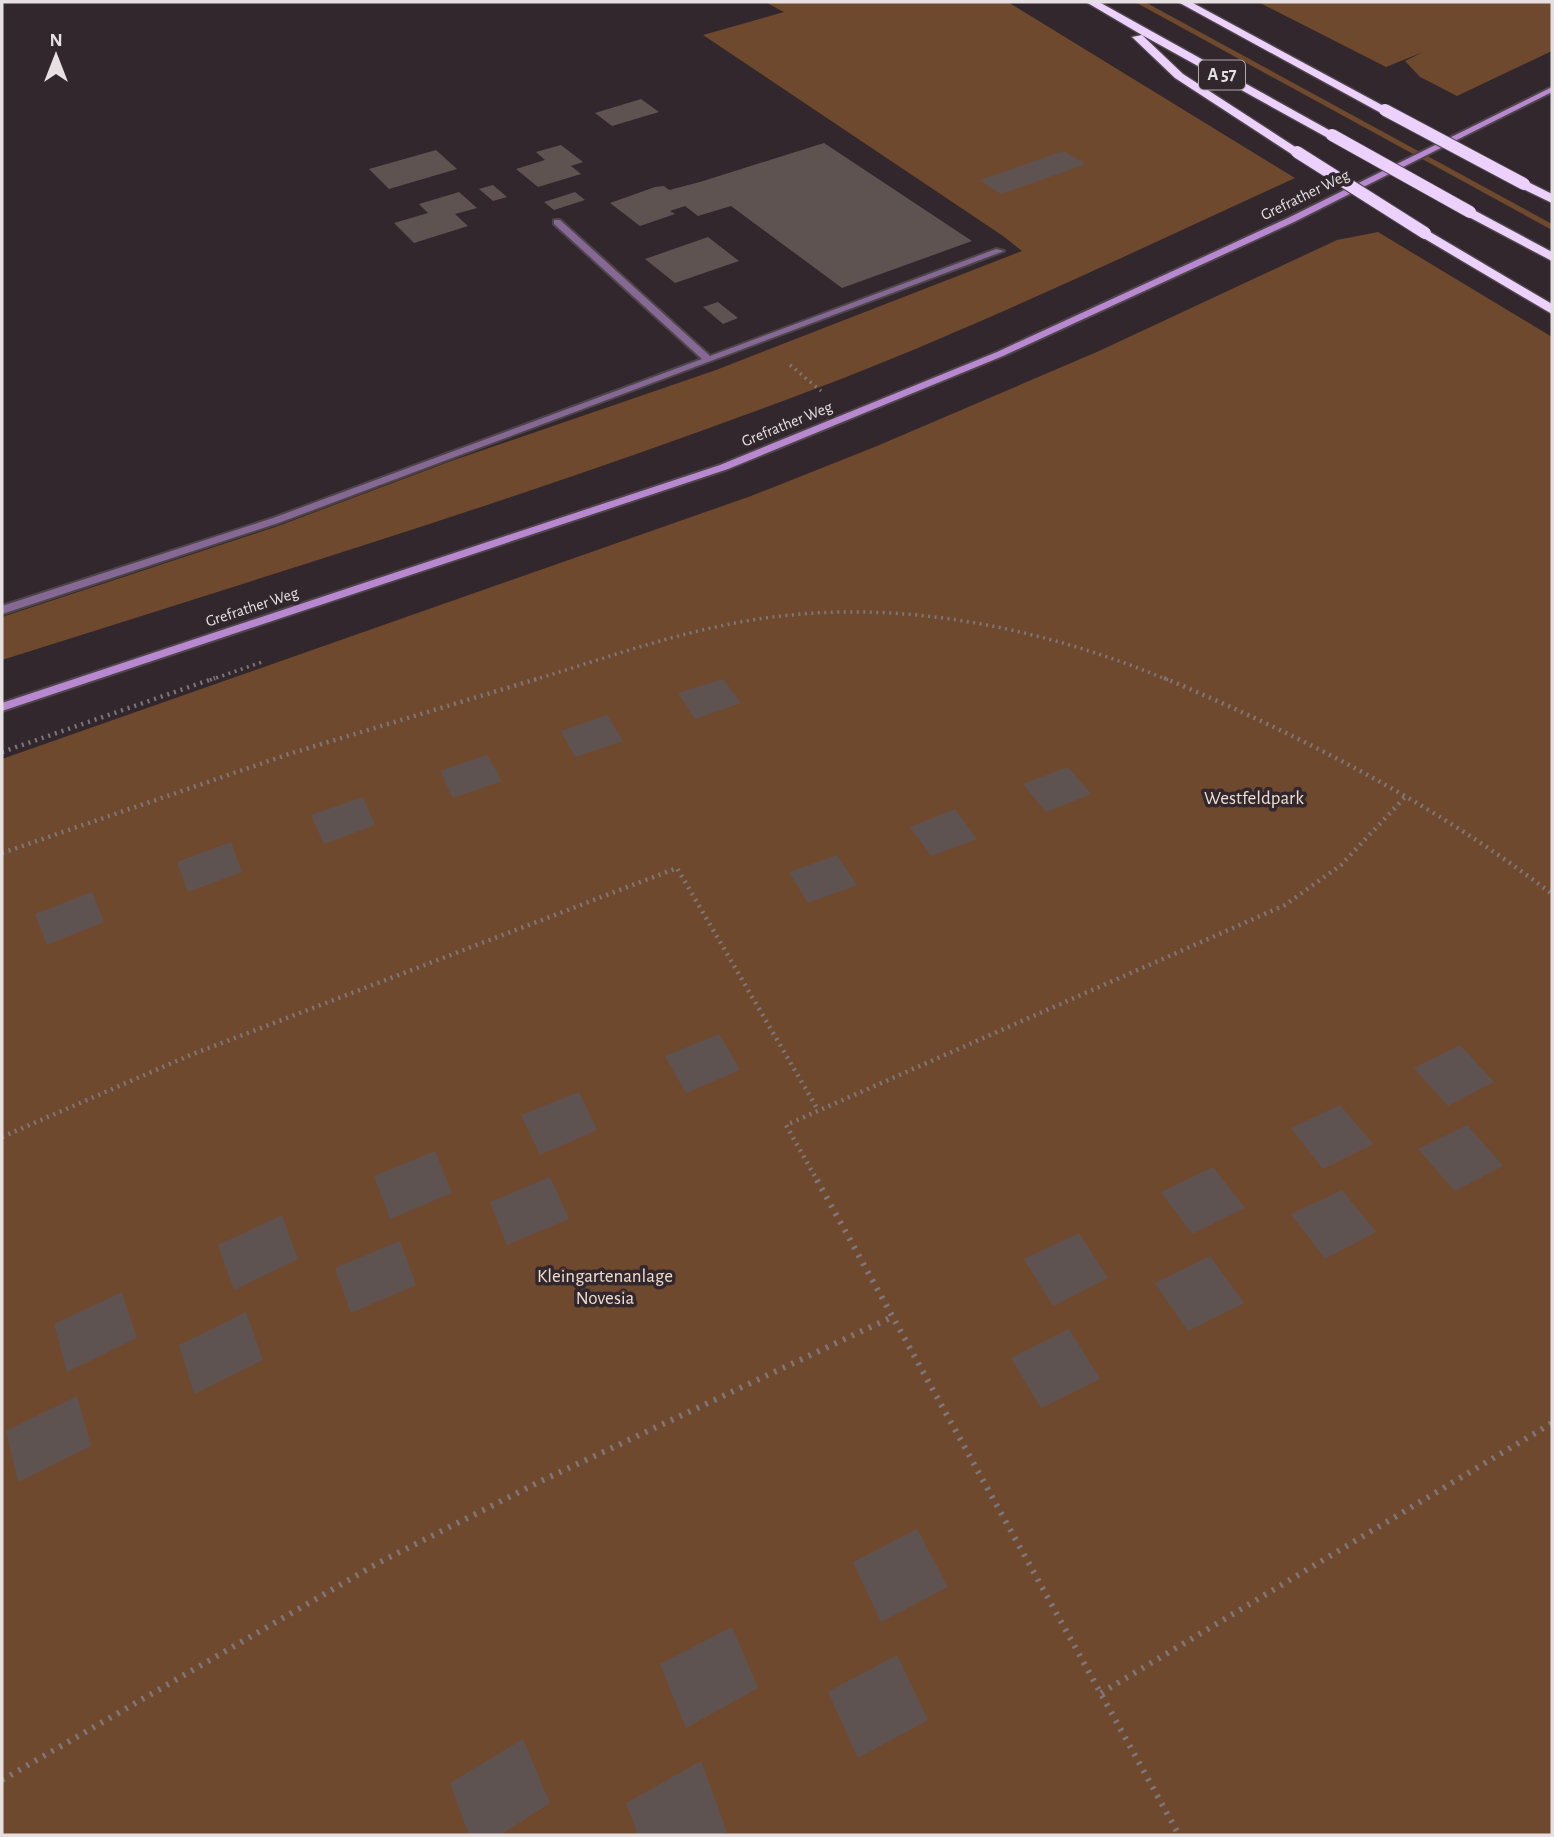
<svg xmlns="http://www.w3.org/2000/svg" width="1554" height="1837" font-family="'Alegreya Sans',sans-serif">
<rect width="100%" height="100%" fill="#31272c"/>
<g fill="#6f492d">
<path d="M765,2H1008L1295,178C1135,251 976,328 812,390C546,491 273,574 2,660V617L278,526L451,461L716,370L1022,251L1003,236L703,35L784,12Z"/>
<polygon points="1135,2 1145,2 1552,224 1552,230"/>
<polygon points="1258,2 1552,2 1552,51 1457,96 1420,77 1405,61 1423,52 1386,67"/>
<polygon points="1378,232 1552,337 1552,1835 2,1835 2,759 751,496 877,446 1099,351 1337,240"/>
</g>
<g fill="#5f5352">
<polygon points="641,99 659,112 612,126 595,113"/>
<polygon points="824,143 972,241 842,288 731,206 698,216 685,206 670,211 675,214 640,226 610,203 655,187 664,186 669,190 700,182"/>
<polygon points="561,145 583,162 571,166 581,174 538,187 516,169 545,160 536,152"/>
<polygon points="436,150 457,169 389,189 369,169"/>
<polygon points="1063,151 1086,164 1001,194 980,180"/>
<polygon points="493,185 507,197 493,201 479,189"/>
<polygon points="459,192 477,208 455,214 468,226 414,243 394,223 428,213 419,204"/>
<polygon points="575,192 585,200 554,210 544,202"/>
<polygon points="708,237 739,261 675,283 645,259"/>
<polygon points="718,302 738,318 723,324 703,307"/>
<polygon points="723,679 741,703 695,719 678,693"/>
<polygon points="607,715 623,741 575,757 561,731"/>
<polygon points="487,755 502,781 453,798 440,771"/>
<polygon points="1068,767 1091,794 1046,812 1023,784"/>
<polygon points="363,797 375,825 324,844 311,815"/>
<polygon points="955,809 977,839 931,856 910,827"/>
<polygon points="231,842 242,872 188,892 177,862"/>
<polygon points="837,855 857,885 808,903 789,872"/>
<polygon points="92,892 104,922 47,945 35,914"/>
<polygon points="719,1034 740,1070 686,1093 665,1056"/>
<polygon points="1460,1045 1494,1082 1448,1106 1414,1068"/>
<polygon points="579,1092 597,1130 540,1155 521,1115"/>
<polygon points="1340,1105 1373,1144 1323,1169 1291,1128"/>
<polygon points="1467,1125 1503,1166 1455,1191 1418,1149"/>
<polygon points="435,1151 452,1193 390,1219 374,1176"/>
<polygon points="1213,1167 1245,1208 1192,1234 1161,1192"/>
<polygon points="550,1177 569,1219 507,1245 490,1202"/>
<polygon points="1342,1190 1376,1232 1325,1259 1291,1214"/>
<polygon points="282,1215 298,1259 234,1290 218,1245"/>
<polygon points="1079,1233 1108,1278 1053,1306 1024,1259"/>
<polygon points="400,1241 416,1285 351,1313 335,1268"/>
<polygon points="1210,1256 1244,1303 1188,1331 1155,1283"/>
<polygon points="122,1292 137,1338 67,1372 54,1324"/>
<polygon points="246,1312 263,1360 194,1394 179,1345"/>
<polygon points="1069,1329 1100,1379 1041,1408 1011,1358"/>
<polygon points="77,1396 91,1446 18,1482 6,1431"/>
<polygon points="917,1529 948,1587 881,1622 853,1562"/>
<polygon points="732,1627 758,1688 686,1728 660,1664"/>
<polygon points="897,1655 928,1720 858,1758 828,1692"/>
<polygon points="523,1739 550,1803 500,1835 469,1835 450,1783"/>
<polygon points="701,1761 727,1832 721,1835 638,1835 626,1803"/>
</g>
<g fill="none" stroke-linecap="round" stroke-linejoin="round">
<g stroke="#4e4549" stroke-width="4">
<polygon id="service" points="554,220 560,220 710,356 996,249 1004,251 281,522 2,614 2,606 273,518 702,359 554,224"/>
</g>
<g stroke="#4e4549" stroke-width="4">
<polygon id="secondary" points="1552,87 1552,92 1294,222 1003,356 728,469 2,711 2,703 720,465 997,352 1288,218"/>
</g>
<g stroke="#4e4549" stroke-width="3">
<g id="motorway">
<polygon points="1086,2 1099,2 1338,135 1328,138 1142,35 1183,74 1303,152 1297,156 1293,155 1175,78 1132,37 1142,35"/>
<polygon points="1178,2 1191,2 1391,110 1381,113"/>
<polygon points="1524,180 1552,194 1552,203 1519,187 1518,184"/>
<polygon points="1470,208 1552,252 1552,261 1465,215 1463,212"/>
<polygon points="1425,229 1552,304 1552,314 1420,236 1418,233"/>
</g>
</g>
<g stroke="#7f767a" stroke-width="3.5" stroke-dasharray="2 4.5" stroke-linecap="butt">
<polyline points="790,365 821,391"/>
<polyline points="210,680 265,661"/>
<path d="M534,680C618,654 703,623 791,615C917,602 1051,631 1168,680"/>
</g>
<g stroke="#7f767a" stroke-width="4.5" stroke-dasharray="2 5" stroke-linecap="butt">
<path d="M1164,678C1300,735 1435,804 1552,894"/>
<polyline points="2,752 215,678"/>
<polyline points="2,853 292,753 540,678"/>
<polyline points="2,1137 188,1056 677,868 818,1110"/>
<polyline points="818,1182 786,1125 1285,905 1341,865 1406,796"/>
</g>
<g stroke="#7f767a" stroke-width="6" stroke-dasharray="2.5 7" stroke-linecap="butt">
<polyline points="817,1180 1179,1835"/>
<polyline points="1101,1693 1552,1423"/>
<polyline points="2,1780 380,1562 541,1481 892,1317"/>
</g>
<use href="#service" fill="#856894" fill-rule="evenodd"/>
<use href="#secondary" fill="#b889d1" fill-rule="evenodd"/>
<use href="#motorway" fill="#edd1fd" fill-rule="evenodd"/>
<g stroke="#4e4549" stroke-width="14" stroke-linecap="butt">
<g id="motorway-bridge">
<polyline points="1385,110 1524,184"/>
<polyline points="1332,135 1470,212"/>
<polyline points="1297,152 1425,233"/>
</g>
</g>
<use href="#motorway-bridge" stroke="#edd1fd" stroke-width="12"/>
</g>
<g text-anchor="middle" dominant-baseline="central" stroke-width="7" stroke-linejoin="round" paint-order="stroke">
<g font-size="16" fill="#e7e0e3" stroke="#31272c">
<text transform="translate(1305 195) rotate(-26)">Grefrather Weg</text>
<text transform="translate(787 424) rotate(-22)">Grefrather Weg</text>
<text transform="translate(252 607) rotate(-18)">Grefrather Weg</text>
</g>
<rect fill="#31272c" stroke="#b0a8ac" stroke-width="2" x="1199" y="60.5" width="46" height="29" rx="5"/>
<g font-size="18" font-weight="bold" fill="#e7e0e3">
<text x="1222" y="75">A 57</text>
</g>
<g font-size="19" fill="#f1ded1" stroke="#31272c">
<text x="1254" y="798">Westfeldpark</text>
<text x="605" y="1276">Kleingartenanlage<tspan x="605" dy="22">Novesia</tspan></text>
</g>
</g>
<rect width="1554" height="1837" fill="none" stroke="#e7e0e3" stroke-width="7"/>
<g transform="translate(56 56)" stroke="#31272c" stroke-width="5" paint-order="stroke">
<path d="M0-5L12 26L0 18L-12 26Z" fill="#e7e0e3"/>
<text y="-10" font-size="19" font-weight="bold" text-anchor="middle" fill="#e7e0e3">N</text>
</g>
</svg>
